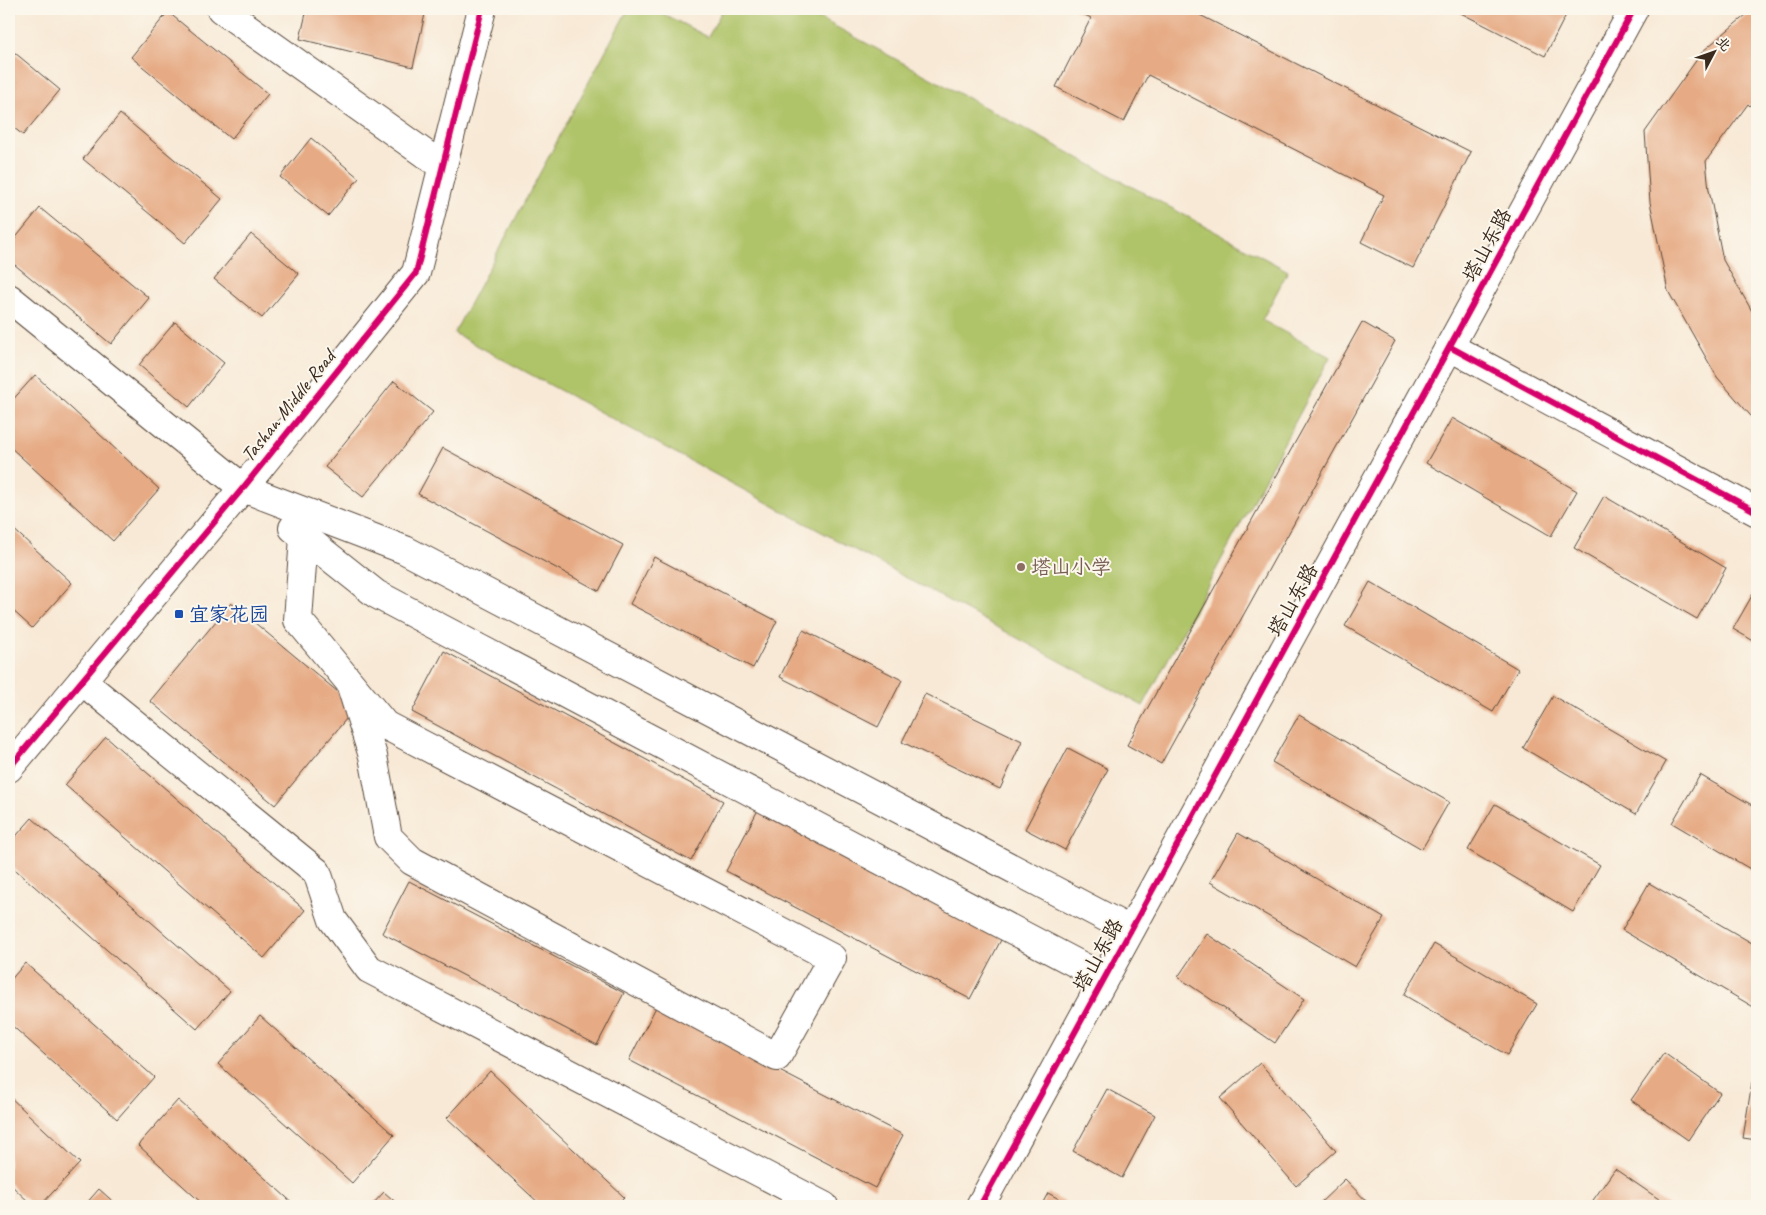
<svg xmlns="http://www.w3.org/2000/svg" width="1766" height="1215" font-family="Caveat,'LXGW WenKai TC',sans-serif">
<rect width="100%" height="100%" fill="#fbf7ec"/>
<filter id="ink" filterUnits="userSpaceOnUse"><feTurbulence type="fractalNoise" baseFrequency=".02" numOctaves="2"/><feDisplacementMap in="SourceGraphic" scale="10" xChannelSelector="R" yChannelSelector="G"/><feConvolveMatrix kernelMatrix="1 2 1 2 8 2 1 2 1" color-interpolation-filters="sRGB"/></filter>
<filter id="wash" filterUnits="userSpaceOnUse"><feTurbulence type="fractalNoise" baseFrequency=".0096" numOctaves="4" result="noise"/><feDisplacementMap in="SourceGraphic" scale="20" xChannelSelector="R" yChannelSelector="G"/><feGaussianBlur stdDeviation="1.12" result="paint"/><feColorMatrix in="noise" values="0 0 0 0 0 0 0 0 0 0 0 0 0 0 0 0 0 1.4 0 .05"/><feComposite in="paint" operator="in"/></filter>
<g filter="url(#wash)">
<rect width="100%" height="100%" fill="#f8e9d6"/>
<polygon fill="#afc367" stroke="#757642" points="628,9 654,9 708,37 723,9 803,9 1288,271 1262,320 1330,357 1143,706 454,333"/>
<g id="blocks">
<g fill="#e6ab85">
<polygon points="307,9 404,9 425,14 413,67 300,39"/>
<polygon points="1073,9 1188,9 1471,152 1413,268 1361,242 1384,195 1148,75 1124,122 1056,87 1091,18"/>
<polygon points="1453,9 1559,9 1567,13 1545,56"/>
<polygon points="1753,9 1757,9 1757,99 1750,106 1748,104 1706,161 1709,190 1723,260 1757,320 1757,423 1717,377 1668,291 1650,202 1645,132 1703,51"/>
<polygon points="168,12 268,94 231,139 131,57"/>
<polygon points="9,48 60,90 23,135 9,124"/>
<polygon points="120,114 222,199 185,243 83,159"/>
<polygon points="311,138 359,178 328,216 280,177"/>
<polygon points="40,208 149,298 111,344 9,260 9,246"/>
<polygon points="251,234 299,274 262,318 214,279"/>
<polygon points="175,322 224,363 189,407 139,365"/>
<polygon points="1362,322 1395,341 1161,764 1127,745"/>
<polygon points="35,375 159,489 113,541 9,446 9,404"/>
<polygon points="394,381 433,412 363,497 325,467"/>
<polygon points="1452,418 1577,491 1551,536 1426,463"/>
<polygon points="443,448 623,545 599,591 418,494"/>
<polygon points="1604,496 1726,568 1697,619 1574,548"/>
<polygon points="9,525 72,583 32,628 9,607"/>
<polygon points="654,557 777,621 753,668 630,604"/>
<polygon points="1370,582 1518,669 1493,712 1345,626"/>
<polygon points="1757,587 1757,643 1733,629"/>
<polygon points="231,603 356,707 275,805 150,701"/>
<polygon points="803,630 902,680 878,727 780,677"/>
<polygon points="444,651 723,801 691,861 412,712"/>
<polygon points="925,694 1022,741 1000,789 902,742"/>
<polygon points="1553,696 1666,762 1636,814 1523,748"/>
<polygon points="1299,715 1449,802 1422,849 1272,762"/>
<polygon points="106,737 305,910 264,958 65,785"/>
<polygon points="1068,748 1108,769 1065,850 1025,829"/>
<polygon points="1700,775 1757,808 1757,873 1672,823"/>
<polygon points="1495,804 1600,865 1573,912 1468,850"/>
<polygon points="758,810 1002,938 970,999 726,871"/>
<polygon points="32,818 230,991 197,1029 9,864 9,844"/>
<polygon points="1238,833 1384,918 1355,967 1210,882"/>
<polygon points="409,881 624,993 597,1045 382,933"/>
<polygon points="1649,883 1757,946 1757,1009 1622,930"/>
<polygon points="1207,934 1304,999 1275,1043 1178,977"/>
<polygon points="1434,944 1537,1004 1507,1055 1404,995"/>
<polygon points="25,963 154,1077 117,1119 9,1023 9,982"/>
<polygon points="656,1007 903,1135 875,1188 629,1060"/>
<polygon points="260,1016 394,1135 352,1183 218,1064"/>
<polygon points="1664,1053 1720,1093 1688,1140 1631,1100"/>
<polygon points="1260,1063 1336,1151 1296,1186 1220,1098"/>
<polygon points="490,1071 624,1197 615,1206 542,1206 447,1118"/>
<polygon points="1752,1082 1757,1082 1757,1140 1743,1138"/>
<polygon points="1107,1089 1155,1115 1122,1178 1073,1151"/>
<polygon points="9,1096 80,1163 40,1206 33,1206 9,1183"/>
<polygon points="178,1100 296,1206 205,1206 138,1145"/>
<polygon points="1615,1169 1669,1206 1589,1206"/>
<polygon points="1345,1179 1371,1206 1317,1206"/>
<polygon points="99,1189 118,1206 84,1206"/>
<polygon points="384,1192 400,1206 371,1206"/>
<polygon points="1048,1193 1072,1206 1041,1206"/>
</g>
</g>
</g>
<g filter="url(#ink)">
<use href="#blocks" fill-opacity="0" stroke="#57473a" stroke-width="1"/>
<g fill="none" stroke-linecap="round" stroke-linejoin="round">
<g stroke="#57473a" stroke-width="30">
<g id="minor">
<polyline points="221,9 442,166"/>
<polyline points="9,298 243,488 405,550 1130,930"/>
<polyline points="1450,347 1757,512"/>
<polyline points="293,528 376,594 1104,978"/>
<polyline points="304,537 298,620 385,725 832,958 777,1057 412,861 388,837 373,756 350,683"/>
<polyline points="82,681 317,872 333,920 369,969 824,1206"/>
<polyline points="9,768 243,488 416,273 482,9"/>
<polyline points="980,1206 1634,9"/>
</g>
</g>
<use href="#minor" stroke="#fff" stroke-width="28"/>
<g stroke="#fbf7ec" stroke-width="9">
<g id="cycleway">
<polyline points="1450,347 1757,512"/>
<polyline points="9,768 243,488 416,273 482,9"/>
<polyline points="980,1206 1634,9"/>
</g>
</g>
<use href="#cycleway" stroke="#d6006c" stroke-width="6"/>
</g>
</g>
<circle fill="#8d6e63" stroke="#fbf7ec" stroke-width="2" cx="1021" cy="567" r="5"/>
<rect fill="#1a4fb4" stroke="#fbf7ec" stroke-width="2" x="174" y="609" width="10" height="10" rx="2.5"/>
<g text-anchor="middle" dominant-baseline="central" stroke-width="4" stroke-linejoin="round" paint-order="stroke">
<g font-size="20" fill="#3b2a1e" stroke="#fbf7ec">
<text transform="translate(1487 245) rotate(-62)">塔山东路</text>
<text transform="translate(288 406) rotate(-51)">Tashan Middle Road</text>
<text transform="translate(1293 600) rotate(-61)">塔山东路</text>
<text transform="translate(1098 955) rotate(-61)">塔山东路</text>
</g>
<g font-size="20" fill="#785e54" stroke="#fbf7ec" text-anchor="start">
<text x="1031" y="567">塔山小学</text>
</g>
<g font-size="20" fill="#164399" stroke="#fbf7ec" text-anchor="start">
<text x="189" y="614">宜家花园</text>
</g>
</g>
<rect width="1766" height="1215" fill="none" stroke="#fbf7ec" stroke-width="30"/>
<g transform="translate(1714 52) rotate(49)" stroke="#fbf7ec" stroke-width="4" paint-order="stroke">
<path d="M0-4L9 19L0 12L-9 19Z" fill="#3b2a1e"/>
<text y="-8" font-size="14" font-weight="bold" text-anchor="middle" fill="#3b2a1e">北</text>
</g>
</svg>
